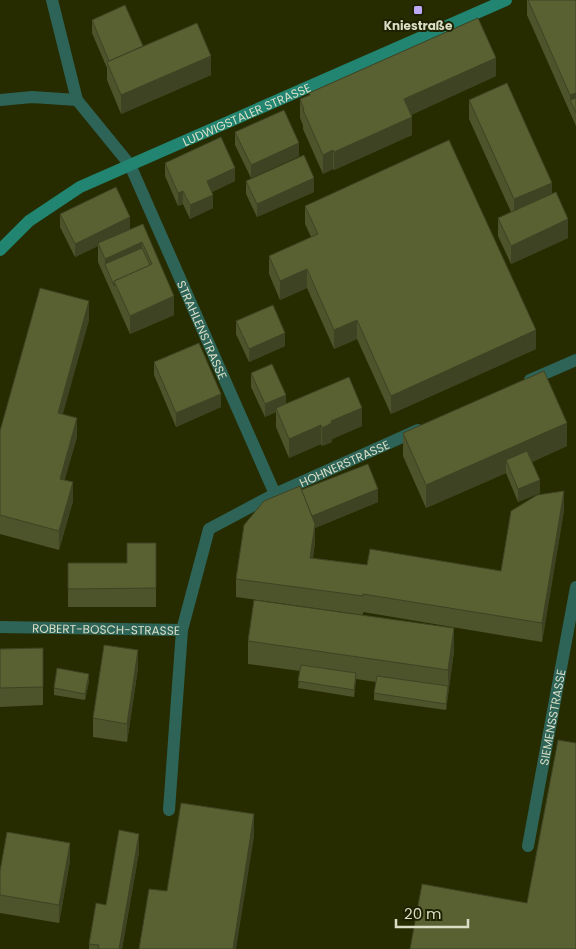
<svg xmlns="http://www.w3.org/2000/svg" width="576" height="949" font-family="Poppins,sans-serif">
<rect width="100%" height="100%" fill="#272c00"/>
<g fill="none" stroke-linecap="round" stroke-linejoin="round">
<g stroke="#2d6457" stroke-width="12">
<polyline points="52,0 77,100"/>
<polyline points="0,100 32,97 77,100 130,165"/>
</g>
<g stroke="#2d6457" stroke-width="12">
<path id="s1" d="M130,165L275,494"/>
<polyline points="530,380 576,360"/>
<path id="s2" d="M0,627L182,630L169,810"/>
<path id="s3" d="M182,630L209,529L275,494L418,430"/>
<path id="s4" d="M528,846L576,587"/>
</g>
<path stroke="#218571" stroke-width="12" id="s5" d="M0,250L29,221L80,187L506,0"/>
</g>
<g fill="#4d532b">
<polygon points="527,0 576,0 576,126 527,15"/>
<polygon points="92,20 143,46 211,75 121,114 107,80 107,68 92,33"/>
<polygon points="496,76 411,115 412,135 334,170 333,169 323,174 303,129 303,125 300,118 300,99 309,95 309,93"/>
<polygon points="469,100 552,194 568,238 511,264 498,236 498,218 511,212 469,119"/>
<polygon points="235,132 299,156 251,178 235,145"/>
<polygon points="165,163 235,181 212,192 213,208 190,219 183,204 178,206 165,176"/>
<polygon points="246,181 314,192 257,217 246,194"/>
<polygon points="305,206 536,349 391,414 357,339 334,349 307,288 280,300 269,274 269,256 311,237 305,224"/>
<polygon points="60,214 130,230 143,224 174,315 130,334 98,262 98,246 75,257 60,227"/>
<polygon points="89,320 62,414 77,437 64,480 73,501 59,550 0,534 0,431"/>
<polygon points="236,321 285,346 249,362 236,334"/>
<polygon points="154,362 221,407 176,427 154,375"/>
<polygon points="251,373 286,404 362,426 332,439 332,442 322,446 321,444 289,458 276,427 276,412 265,417 251,387"/>
<polygon points="403,433 567,446 532,462 540,493 518,502 506,473 426,508 403,456"/>
<polygon points="301,490 378,502 315,528 315,543 313,558 367,565 501,571 564,510 542,642 363,612 363,615 236,597 236,579"/>
<polygon points="156,543 156,607 68,607 68,563 127,563"/>
<polygon points="248,641 454,651 446,710 374,700 374,693 376,682 356,679 354,697 298,688 300,671 248,664"/>
<polygon points="43,648 43,705 0,707 0,649"/>
<polygon points="138,668 127,742 93,737 93,718"/>
<polygon points="89,681 85,700 54,695 54,688"/>
<polygon points="139,852 122,949 89,949 89,944 106,905"/>
<polygon points="70,861 59,923 0,913 0,871"/>
</g>
<g fill="#3e4323">
<polygon points="211,56 211,75 121,114 121,95"/>
<polygon points="496,58 496,76 404,118 404,99"/>
<polygon points="576,93 576,111 570,100 570,114 570,95"/>
<polygon points="412,117 412,135 334,170 334,152"/>
<polygon points="299,143 299,156 251,178 251,165"/>
<polygon points="333,150 333,169 323,174 323,155"/>
<polygon points="235,168 235,181 207,194 207,181"/>
<polygon points="314,178 314,192 257,217 257,204"/>
<polygon points="552,183 552,201 514,218 514,199"/>
<polygon points="183,191 183,204 178,206 178,193"/>
<polygon points="213,195 213,208 190,219 190,205"/>
<polygon points="130,217 130,230 98,243 98,246 75,257 75,244"/>
<polygon points="568,219 568,238 511,264 511,246"/>
<polygon points="142,242 142,261 105,264 105,259"/>
<polygon points="307,269 307,288 280,300 280,281"/>
<polygon points="174,296 174,315 130,334 130,316"/>
<polygon points="89,301 89,320 58,432 58,413"/>
<polygon points="357,320 357,339 334,349 334,330"/>
<polygon points="536,330 536,349 391,414 391,396"/>
<polygon points="285,333 285,346 249,362 249,349"/>
<polygon points="221,394 221,407 176,427 176,413"/>
<polygon points="286,395 286,408 276,408 276,412 265,417 265,404"/>
<polygon points="362,408 362,426 332,439 332,442 322,446 322,428 331,421"/>
<polygon points="77,418 77,437 60,497 60,479"/>
<polygon points="567,423 567,446 511,471 506,460 506,473 426,508 426,485"/>
<polygon points="321,425 321,444 289,458 289,439"/>
<polygon points="540,480 540,493 518,502 518,489"/>
<polygon points="73,482 73,501 59,550 59,531"/>
<polygon points="378,489 378,502 315,528 315,543 310,576 310,517"/>
<polygon points="564,491 564,510 542,642 542,623"/>
<polygon points="454,628 454,651 446,710 446,704 448,686 448,670"/>
<polygon points="138,650 138,668 127,742 127,724"/>
<polygon points="356,673 356,679 354,697 354,690"/>
<polygon points="89,674 89,681 85,700 85,694"/>
<polygon points="254,814 254,837 236,949 233,949"/>
<polygon points="139,834 139,852 122,949 119,949"/>
<polygon points="70,843 70,861 59,923 59,905"/>
</g>
<g fill="#596032" stroke="#3e4323">
<polygon points="528,0 576,0 576,93 570,95"/>
<polygon points="125,5 143,46 109,61 92,20"/>
<polygon points="478,18 496,58 404,99 412,117 334,152 333,150 323,155 303,110 304,110 300,99 310,95 309,93"/>
<polygon points="197,23 211,56 121,95 107,62"/>
<polygon points="507,83 552,183 514,199 469,100"/>
<polygon points="576,98 576,113 570,100"/>
<polygon points="284,110 299,143 251,165 235,132"/>
<polygon points="221,137 235,168 207,181 213,195 190,205 183,191 178,193 165,163"/>
<polygon points="449,140 536,330 391,396 357,320 334,330 307,269 280,281 269,256 318,234 305,206"/>
<polygon points="304,155 314,178 257,204 246,181"/>
<polygon points="116,187 130,217 75,244 60,214"/>
<polygon points="556,192 568,219 511,246 498,218"/>
<polygon points="143,224 174,296 130,316 114,281 152,264 142,242 105,259 98,243"/>
<polygon points="142,248 150,265 114,281 114,286 105,264"/>
<polygon points="40,288 89,301 58,413 77,418 60,479 73,482 59,531 0,515 0,431"/>
<polygon points="273,305 285,333 249,349 236,321"/>
<polygon points="199,343 221,394 176,413 154,362"/>
<polygon points="272,364 286,395 265,404 251,373"/>
<polygon points="544,371 567,423 426,485 403,433"/>
<polygon points="349,377 362,408 331,421 332,423 322,428 321,425 289,439 276,408"/>
<polygon points="527,451 540,480 518,489 506,460"/>
<polygon points="368,464 378,489 312,516 301,490"/>
<polygon points="300,486 315,524 310,558 367,565 370,549 501,571 511,511 537,495 564,491 542,623 363,594 363,596 236,579 244,525 264,501"/>
<polygon points="127,543 156,543 156,588 68,589 68,563 127,563"/>
<polygon points="254,600 454,628 448,670 248,641"/>
<polygon points="104,645 138,650 127,724 93,718"/>
<polygon points="43,648 43,687 0,688 0,649"/>
<polygon points="301,665 356,673 354,690 298,681"/>
<polygon points="57,668 89,674 85,694 54,688"/>
<polygon points="377,676 448,686 446,704 374,693"/>
<polygon points="558,740 576,743 576,949 410,949 422,884 527,903"/>
<polygon points="181,803 254,814 233,949 139,949 149,889 167,891"/>
<polygon points="119,830 139,834 119,949 98,949 99,945 89,944 96,903 106,905"/>
<polygon points="7,832 70,843 59,905 0,895 0,871"/>
</g>
<rect fill="#bda9f5" stroke="#1e2200" stroke-width="2" x="413" y="5" width="10" height="10" rx="2.5"/>
<g text-anchor="middle" dominant-baseline="central" stroke-width="4" stroke-linejoin="round" paint-order="stroke">
<g font-size="12" font-weight="bold" fill="#dadec5" stroke="#1e2200">
<text x="418" y="25">Kniestraße</text>
</g>
<g font-size="12" fill="#dadec5" stroke="#1e2200">
<text stroke="none"><textPath href="#s5" startOffset="284">LUDWIGSTALER STRASSE</textPath></text>
<text stroke="none"><textPath href="#s1" startOffset="180">STRAHLENSTRASSE</textPath></text>
<text stroke="none"><textPath href="#s3" startOffset="255">HOHNERSTRASSE</textPath></text>
<text stroke="none"><textPath href="#s2" startOffset="106">ROBERT-BOSCH-STRASSE</textPath></text>
<text stroke="none"><textPath href="#s4" startOffset="131">SIEMENSSTRASSE</textPath></text>
</g>
</g>
<path d="M396 919v8h72v-8" fill="none" stroke="#dadec5" stroke-width="2.5"/>
<text x="404" y="919" font-size="15" fill="#dadec5" stroke="#1e2200" stroke-width="4" paint-order="stroke">20 m</text>
</svg>
